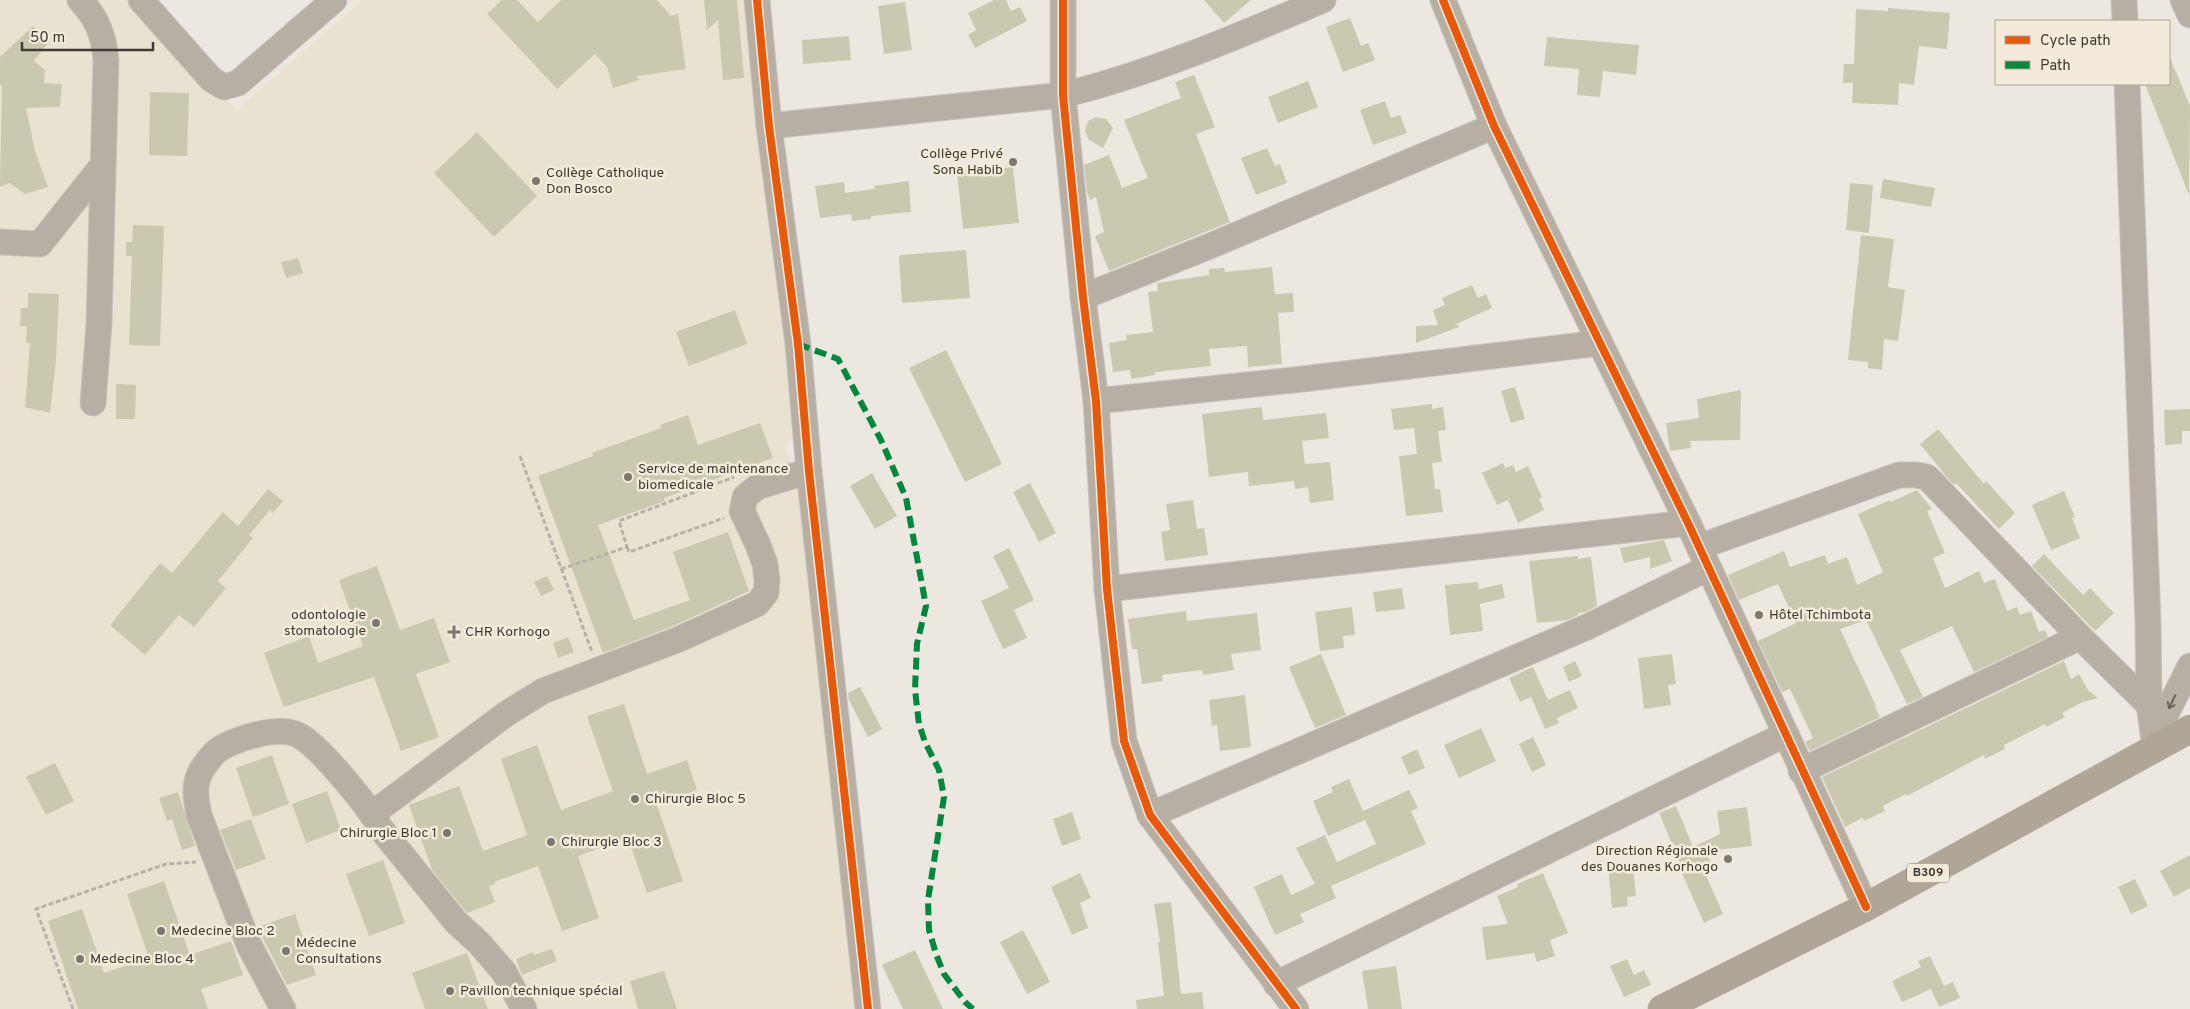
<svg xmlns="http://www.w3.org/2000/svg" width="2190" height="1009" font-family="Overpass,sans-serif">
<rect width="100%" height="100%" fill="#ede8df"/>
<polygon fill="#eae2d0" points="0,0 133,0 237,110 362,0 749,0 801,436 785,443 808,522 861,1009 0,1009"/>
<g fill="#cbc8b0">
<polygon points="502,0 517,0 538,22 561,0 657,0 671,16 678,14 686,69 637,76 639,80 613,88 607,67 595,54 557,89 487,14"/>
<polygon points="704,0 737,0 744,78 723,80 718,20 707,30"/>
<polygon points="994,0 1006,0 1011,11 1020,7 1027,21 975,48 968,35 976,30 968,13"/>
<polygon points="1204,0 1251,0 1224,23"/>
<polygon points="905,2 912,50 884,54 878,6"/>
<polygon points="1888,8 1950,13 1947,49 1919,46 1914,85 1899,83 1898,105 1852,103 1853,83 1843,83 1844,64 1854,64 1856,9 1888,11"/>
<polygon points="1350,18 1361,46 1368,43 1375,60 1343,72 1326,27"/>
<polygon points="33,26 47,44 34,61 45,70 44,83 62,84 60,107 26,108 35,151 48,187 25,194 9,183 0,187 2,86 0,84 0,57"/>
<polygon points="849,36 851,60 803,64 802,40"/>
<polygon points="1547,37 1639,45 1636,75 1603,71 1600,97 1577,95 1579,69 1544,66"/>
<polygon points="2169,55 2190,106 2189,195 2145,84 2169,84"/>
<polygon points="1194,75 1215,127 1196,134 1230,222 1109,271 1095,236 1104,232 1096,197 1090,200 1087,192 1084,165 1109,155 1122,188 1148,178 1124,120 1181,98 1175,82"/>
<polygon points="1308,81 1318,107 1278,123 1268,97"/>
<polygon points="150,92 189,93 187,156 149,155"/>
<polygon points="1385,101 1391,118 1400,115 1407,133 1373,145 1360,110"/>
<polygon points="1096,117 1106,119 1113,128 1103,148 1089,140 1085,131 1088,121"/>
<polygon points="477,132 537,196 494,237 434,173"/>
<polygon points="1267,148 1275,166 1280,164 1287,183 1256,195 1241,158"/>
<polygon points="1013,167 1019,223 963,229 957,173"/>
<polygon points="1883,179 1935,188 1931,207 1880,198"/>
<polygon points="909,181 911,212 871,216 871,219 852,221 851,214 820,218 815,186 844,182 845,193 875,189 874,186"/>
<polygon points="1850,183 1873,185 1869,233 1846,230"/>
<polygon points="133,225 164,226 160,346 129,345 132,256 126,256 126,242 132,242"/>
<polygon points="1861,235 1894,239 1888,287 1905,290 1898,341 1884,339 1882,370 1868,368 1868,362 1848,360"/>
<polygon points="966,250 970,298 902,303 899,257 901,255"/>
<polygon points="298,258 303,273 286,278 281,262"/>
<polygon points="1272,267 1275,294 1293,293 1294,312 1278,313 1282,364 1248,367 1247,346 1209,349 1211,366 1155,372 1155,375 1131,379 1130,370 1113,372 1109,343 1127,340 1126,335 1153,332 1148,292 1158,291 1157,283 1209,275 1209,269 1224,268 1225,272"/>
<polygon points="1472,285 1478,298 1486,294 1492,308 1454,325 1458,325 1459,327 1416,343 1416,326 1438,325 1433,310 1445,305 1442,298"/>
<polygon points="28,293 59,294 56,360 50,413 25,407 30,343 26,343 27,326 20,326 21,308 28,308"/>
<polygon points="735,310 747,344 689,366 676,332"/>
<polygon points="946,350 1002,464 965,482 909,368"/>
<polygon points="116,384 136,385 135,419 116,419"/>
<polygon points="1515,387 1525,419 1511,423 1501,391"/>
<polygon points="1741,390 1740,440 1690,441 1691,448 1670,451 1666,423 1699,418 1697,399"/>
<polygon points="1432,404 1432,409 1443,407 1446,430 1438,431 1442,462 1432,463 1435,489 1440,489 1443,512 1406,516 1399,456 1417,454 1414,428 1394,430 1391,409"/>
<polygon points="1262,407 1263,420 1326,413 1329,438 1302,441 1305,464 1330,462 1334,500 1310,503 1308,487 1295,489 1294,481 1249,486 1248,472 1209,477 1202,414"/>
<polygon points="2190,409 2190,431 2182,431 2182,444 2165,445 2164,410"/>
<polygon points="688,415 698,445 760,423 773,458 664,498 665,501 598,525 634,620 690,600 673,552 728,532 749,591 671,627 603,653 538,476 593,456 592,453 661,428 660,425"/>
<polygon points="1938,429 1984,484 1986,481 2015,513 1999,529 1956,483 1954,485 1950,481 1920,444"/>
<polygon points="1503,463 1505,468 1513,465 1516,472 1528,466 1542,497 1539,499 1544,510 1518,523 1508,500 1497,505 1482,473"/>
<polygon points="872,473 897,516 875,529 850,486"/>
<polygon points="1030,483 1056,533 1039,542 1013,492"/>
<polygon points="268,489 283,501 273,513 270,510 249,535 253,538 218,581 226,588 194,627 179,615 145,655 110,625 160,563 172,573 223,512 238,526"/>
<polygon points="1917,490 1932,509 1927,511 1945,553 1933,558 1945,588 1979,571 1984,583 1995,579 2007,611 2017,607 2020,615 2031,611 2039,632 2045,630 2048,637 1974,672 1952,626 1900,650 1923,697 1907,704 1866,620 1840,629 1876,706 1875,707 1880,717 1810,751 1805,742 1813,738 1790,689 1782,692 1758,641 1796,623 1778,584 1739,600 1728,575 1784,551 1790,567 1825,555 1828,564 1847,557 1857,585 1883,572 1858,514 1890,500 1891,502"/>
<polygon points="2064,491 2075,517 2072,518 2080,538 2051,550 2032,505"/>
<polygon points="1193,500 1197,529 1204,528 1208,555 1165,561 1161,532 1170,530 1166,504"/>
<polygon points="1664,540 1672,561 1650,569 1650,557 1624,563 1620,548"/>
<polygon points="1009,548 1034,600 1014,610 1027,638 1003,649 981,601 1009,588 993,556"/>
<polygon points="2044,554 2083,595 2090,588 2114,613 2095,631 2032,566"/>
<polygon points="1578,556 1578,559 1591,557 1597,606 1585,612 1578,613 1578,615 1568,620 1537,623 1529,561"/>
<polygon points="377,566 400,630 434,618 450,662 416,674 439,737 401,751 374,677 284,707 264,653 309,636 318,663 363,646 339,580"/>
<polygon points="547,576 554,590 541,596 534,582"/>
<polygon points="1478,582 1479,589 1502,584 1505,598 1480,604 1483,631 1450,635 1445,585"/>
<polygon points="1402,588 1405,609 1376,612 1373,592"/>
<polygon points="1352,607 1355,635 1343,636 1344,648 1320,651 1315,612"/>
<polygon points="1186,611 1187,621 1257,613 1261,650 1231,654 1234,670 1203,675 1202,670 1162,675 1163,681 1142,684 1137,649 1132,649 1128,619"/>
<polygon points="568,637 574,652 558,658 553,643"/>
<polygon points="1321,654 1346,715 1315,728 1289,667"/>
<polygon points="1672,654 1676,684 1668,685 1671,705 1644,709 1638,658"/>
<polygon points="1575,661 1582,676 1569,682 1563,667"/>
<polygon points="2064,661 2071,679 2079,674 2088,690 2098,698 2083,702 2062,713 2065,717 2046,727 2045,724 2004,745 2005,749 1985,759 1984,755 1907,796 1906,794 1883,806 1885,811 1864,821 1862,818 1845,827 1822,777"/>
<polygon points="1533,667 1548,700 1570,690 1578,708 1557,718 1559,723 1545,729 1531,697 1520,702 1509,678"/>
<polygon points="860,687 882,729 868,737 849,700 848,693"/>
<polygon points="1245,695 1251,747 1220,751 1217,725 1212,726 1209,700"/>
<polygon points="624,704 647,774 687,760 697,790 657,805 683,881 647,893 628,838 578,856 599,918 562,931 538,866 494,882 495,884 489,886 495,902 467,913 432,870 409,805 459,786 483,851 527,835 501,759 537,745 561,810 613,791 587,716"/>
<polygon points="1481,728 1496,761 1459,778 1444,745"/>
<polygon points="1533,737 1546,765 1532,772 1519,744"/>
<polygon points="1417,749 1425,768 1409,775 1401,757"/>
<polygon points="272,755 289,804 253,817 236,768"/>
<polygon points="55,763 74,801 46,815 26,777"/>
<polygon points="1349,779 1363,811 1409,790 1418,808 1411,811 1426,844 1331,886 1336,898 1300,914 1304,922 1275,935 1254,887 1282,874 1291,895 1315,884 1296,848 1325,835 1337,862 1376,844 1365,820 1328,836 1313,801 1333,792 1331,787"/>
<polygon points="327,791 341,830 306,843 292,804"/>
<polygon points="178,792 195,846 182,850 172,819 167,821 159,798"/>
<polygon points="1676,806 1693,847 1720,834 1717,811 1747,807 1752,846 1706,851 1711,862 1702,866 1723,914 1704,923 1681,871 1683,870 1659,813"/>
<polygon points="1072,812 1081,839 1062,846 1053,819"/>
<polygon points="251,819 266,859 236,870 220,830"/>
<polygon points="2190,855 2190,888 2174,897 2160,871"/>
<polygon points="383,860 405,923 369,936 346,874"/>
<polygon points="1633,865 1636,896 1627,897 1628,906 1612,908 1608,867"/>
<polygon points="1080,873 1091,898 1080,903 1088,928 1072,935 1051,887"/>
<polygon points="1543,873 1568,933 1550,940 1555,956 1537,962 1534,953 1486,960 1482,927 1508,924 1497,896 1518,887 1517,884"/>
<polygon points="2135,879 2148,906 2131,914 2118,887"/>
<polygon points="164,881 190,955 231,941 243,975 201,989 208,1009 78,1009 48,921 82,909 104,973 149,958 127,894"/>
<polygon points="1171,902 1181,994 1202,992 1204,1009 1137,1009 1136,1000 1164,996 1158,942 1160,942 1154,904"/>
<polygon points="295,914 316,975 287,985 257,927"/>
<polygon points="1023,930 1050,982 1027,994 1000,942"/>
<polygon points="552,949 557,961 522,975 516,959 533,952 534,955"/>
<polygon points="915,950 943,1009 903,1009 882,965"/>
<polygon points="467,953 488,1009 425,1009 412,973"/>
<polygon points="1930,956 1944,986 1953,982 1960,998 1939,1007 1931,989 1902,1002 1892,981 1921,967 1918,961"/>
<polygon points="1627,959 1634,975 1644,970 1651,985 1624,997 1610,966"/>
<polygon points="1396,966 1402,1009 1368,1009 1362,971"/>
<polygon points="664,971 677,1009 638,1009 630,981"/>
</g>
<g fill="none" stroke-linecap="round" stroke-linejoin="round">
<g stroke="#c9c5be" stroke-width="27">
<g id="minor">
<path d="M80,0C97,18 104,36 106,60L99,324L93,403"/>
<polyline points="141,0 211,79 224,87 238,83 334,0"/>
<polyline points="757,0 769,126 798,344 809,471 868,1009"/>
<polyline points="1063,0 1063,95 1083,297 1096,401 1107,589 1124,741 1150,815 1296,1009"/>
<polyline points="1443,0 1494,126 1688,523 1866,907"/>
<polyline points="2124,0 2125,21"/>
<polyline points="2183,0 2190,15"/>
<polyline points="2127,84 2148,621 2149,705 2155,747"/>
<path d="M769,126L1063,95C1153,73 1238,36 1323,0"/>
<polyline points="0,242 40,244 102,166"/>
<polyline points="1083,297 1210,246 1494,126"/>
<polyline points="1096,401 1303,379 1600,343"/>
<polyline points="1699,547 1899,475 1917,475 1927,477 2080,637 2149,705"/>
<polyline points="1107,589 1688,523"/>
<polyline points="2154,738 2190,666"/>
<polyline points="1801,771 2080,637"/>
<polyline points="372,814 506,714 543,691 677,640 757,604 766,593 767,580 765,564 758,545 742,511 745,497 757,487 809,471"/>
<polyline points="1150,815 1587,627 1708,568"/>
<polyline points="1276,984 1786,734"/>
<path d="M283,1009L249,945L199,815C196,800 193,785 201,771C205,764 214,752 221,748C239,738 279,725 298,735C319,745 369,807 381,829L456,922L479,943L504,972L524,1009"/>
</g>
</g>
<g stroke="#c9c5be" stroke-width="29">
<polyline id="major" points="1662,1009 1866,907 2190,729"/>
</g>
<g stroke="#b7b1a9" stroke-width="3" stroke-dasharray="5 2.5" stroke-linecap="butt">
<polyline points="520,456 592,652"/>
<polyline points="627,547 629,552 724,518"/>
<polyline points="561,569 627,547 619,521 734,477"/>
<polyline points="73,1009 36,909 166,864 196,862"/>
</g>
<use href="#minor" stroke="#b8afa4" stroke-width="25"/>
<use href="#major" stroke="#b1a597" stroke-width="28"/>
<polyline stroke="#00873e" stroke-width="6" stroke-dasharray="12 6" stroke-linecap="butt" points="798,344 838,359 881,440 906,498 926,606 917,644 915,690 919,724 925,742 939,770 944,797 928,900 929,930 936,954 944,974 965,1002 973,1009"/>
<g stroke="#f3ead9" stroke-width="11">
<g id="cycleway">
<polyline points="757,0 769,126 798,344 809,471 868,1009"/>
<polyline points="1063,0 1063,95 1083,297 1096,401 1107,589 1124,741 1150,815 1296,1009"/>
<polyline points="1443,0 1494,126 1688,523 1866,907"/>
</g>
</g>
<use href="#cycleway" stroke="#e8590c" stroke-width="8"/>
</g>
<defs><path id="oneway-shaft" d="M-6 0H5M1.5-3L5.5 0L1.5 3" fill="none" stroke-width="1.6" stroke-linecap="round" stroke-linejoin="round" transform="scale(1.25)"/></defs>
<use stroke="#69645b" href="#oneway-shaft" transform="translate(2172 702) rotate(116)"/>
<g fill="#7b7870" stroke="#f3ead9" stroke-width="2">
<circle cx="1013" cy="162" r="5"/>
<circle cx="536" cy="181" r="5"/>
<circle cx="628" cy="477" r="5"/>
<circle cx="1759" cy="615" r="5"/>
<circle cx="376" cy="623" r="5"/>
<path d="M451.5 624.5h5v5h5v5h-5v5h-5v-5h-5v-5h5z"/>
<circle cx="635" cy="799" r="5"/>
<circle cx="447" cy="833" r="5"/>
<circle cx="551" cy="842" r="5"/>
<circle cx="1728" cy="859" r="5"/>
<circle cx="161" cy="931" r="5"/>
<circle cx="286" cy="951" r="5"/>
<circle cx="80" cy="959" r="5"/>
<circle cx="450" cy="991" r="5"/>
</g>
<g text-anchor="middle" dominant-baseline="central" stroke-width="5" stroke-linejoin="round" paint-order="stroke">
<rect fill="#f3ead9" stroke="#747066" stroke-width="1" x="1907" y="863.5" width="42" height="19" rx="4"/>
<g font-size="12" font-weight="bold" fill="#3e3b34">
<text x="1928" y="873">B309</text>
</g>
<g font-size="14" fill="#3e3b34" stroke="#f3ead9" text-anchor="start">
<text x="1003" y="154" text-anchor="end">Collège Privé<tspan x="1003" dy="16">Sona Habib</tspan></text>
<text x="546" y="173">Collège Catholique<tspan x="546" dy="16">Don Bosco</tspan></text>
<text x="638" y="469">Service de maintenance<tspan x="638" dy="16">biomedicale</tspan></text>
<text x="366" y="615" text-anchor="end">odontologie<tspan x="366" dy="16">stomatologie</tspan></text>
<text x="1769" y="615">Hôtel Tchimbota</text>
<text x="465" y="632">CHR Korhogo</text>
<text x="645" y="799">Chirurgie Bloc 5</text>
<text x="437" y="833" text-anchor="end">Chirurgie Bloc 1</text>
<text x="561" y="842">Chirurgie Bloc 3</text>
<text x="1718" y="851" text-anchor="end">Direction Régionale<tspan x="1718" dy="16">des Douanes Korhogo</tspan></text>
<text x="171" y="931">Medecine Bloc 2</text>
<text x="296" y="943">Médecine<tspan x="296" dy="16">Consultations</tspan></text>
<text x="90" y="959">Medecine Bloc 4</text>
<text x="460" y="991">Pavillon technique spécial</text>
</g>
</g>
<rect x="1995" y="20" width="175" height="65" fill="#f3ead9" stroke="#aba497"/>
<rect x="2005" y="36" width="25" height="8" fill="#e8590c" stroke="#aba497"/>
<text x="2040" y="45" font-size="15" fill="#3e3b34">Cycle path</text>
<rect x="2005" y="61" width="25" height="8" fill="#00873e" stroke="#aba497"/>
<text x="2040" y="70" font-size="15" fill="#3e3b34">Path</text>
<path d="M22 42v8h131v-8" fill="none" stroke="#3e3b34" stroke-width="2.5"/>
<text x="30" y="42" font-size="15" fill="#3e3b34" stroke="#f3ead9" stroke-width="4" paint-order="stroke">50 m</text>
</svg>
